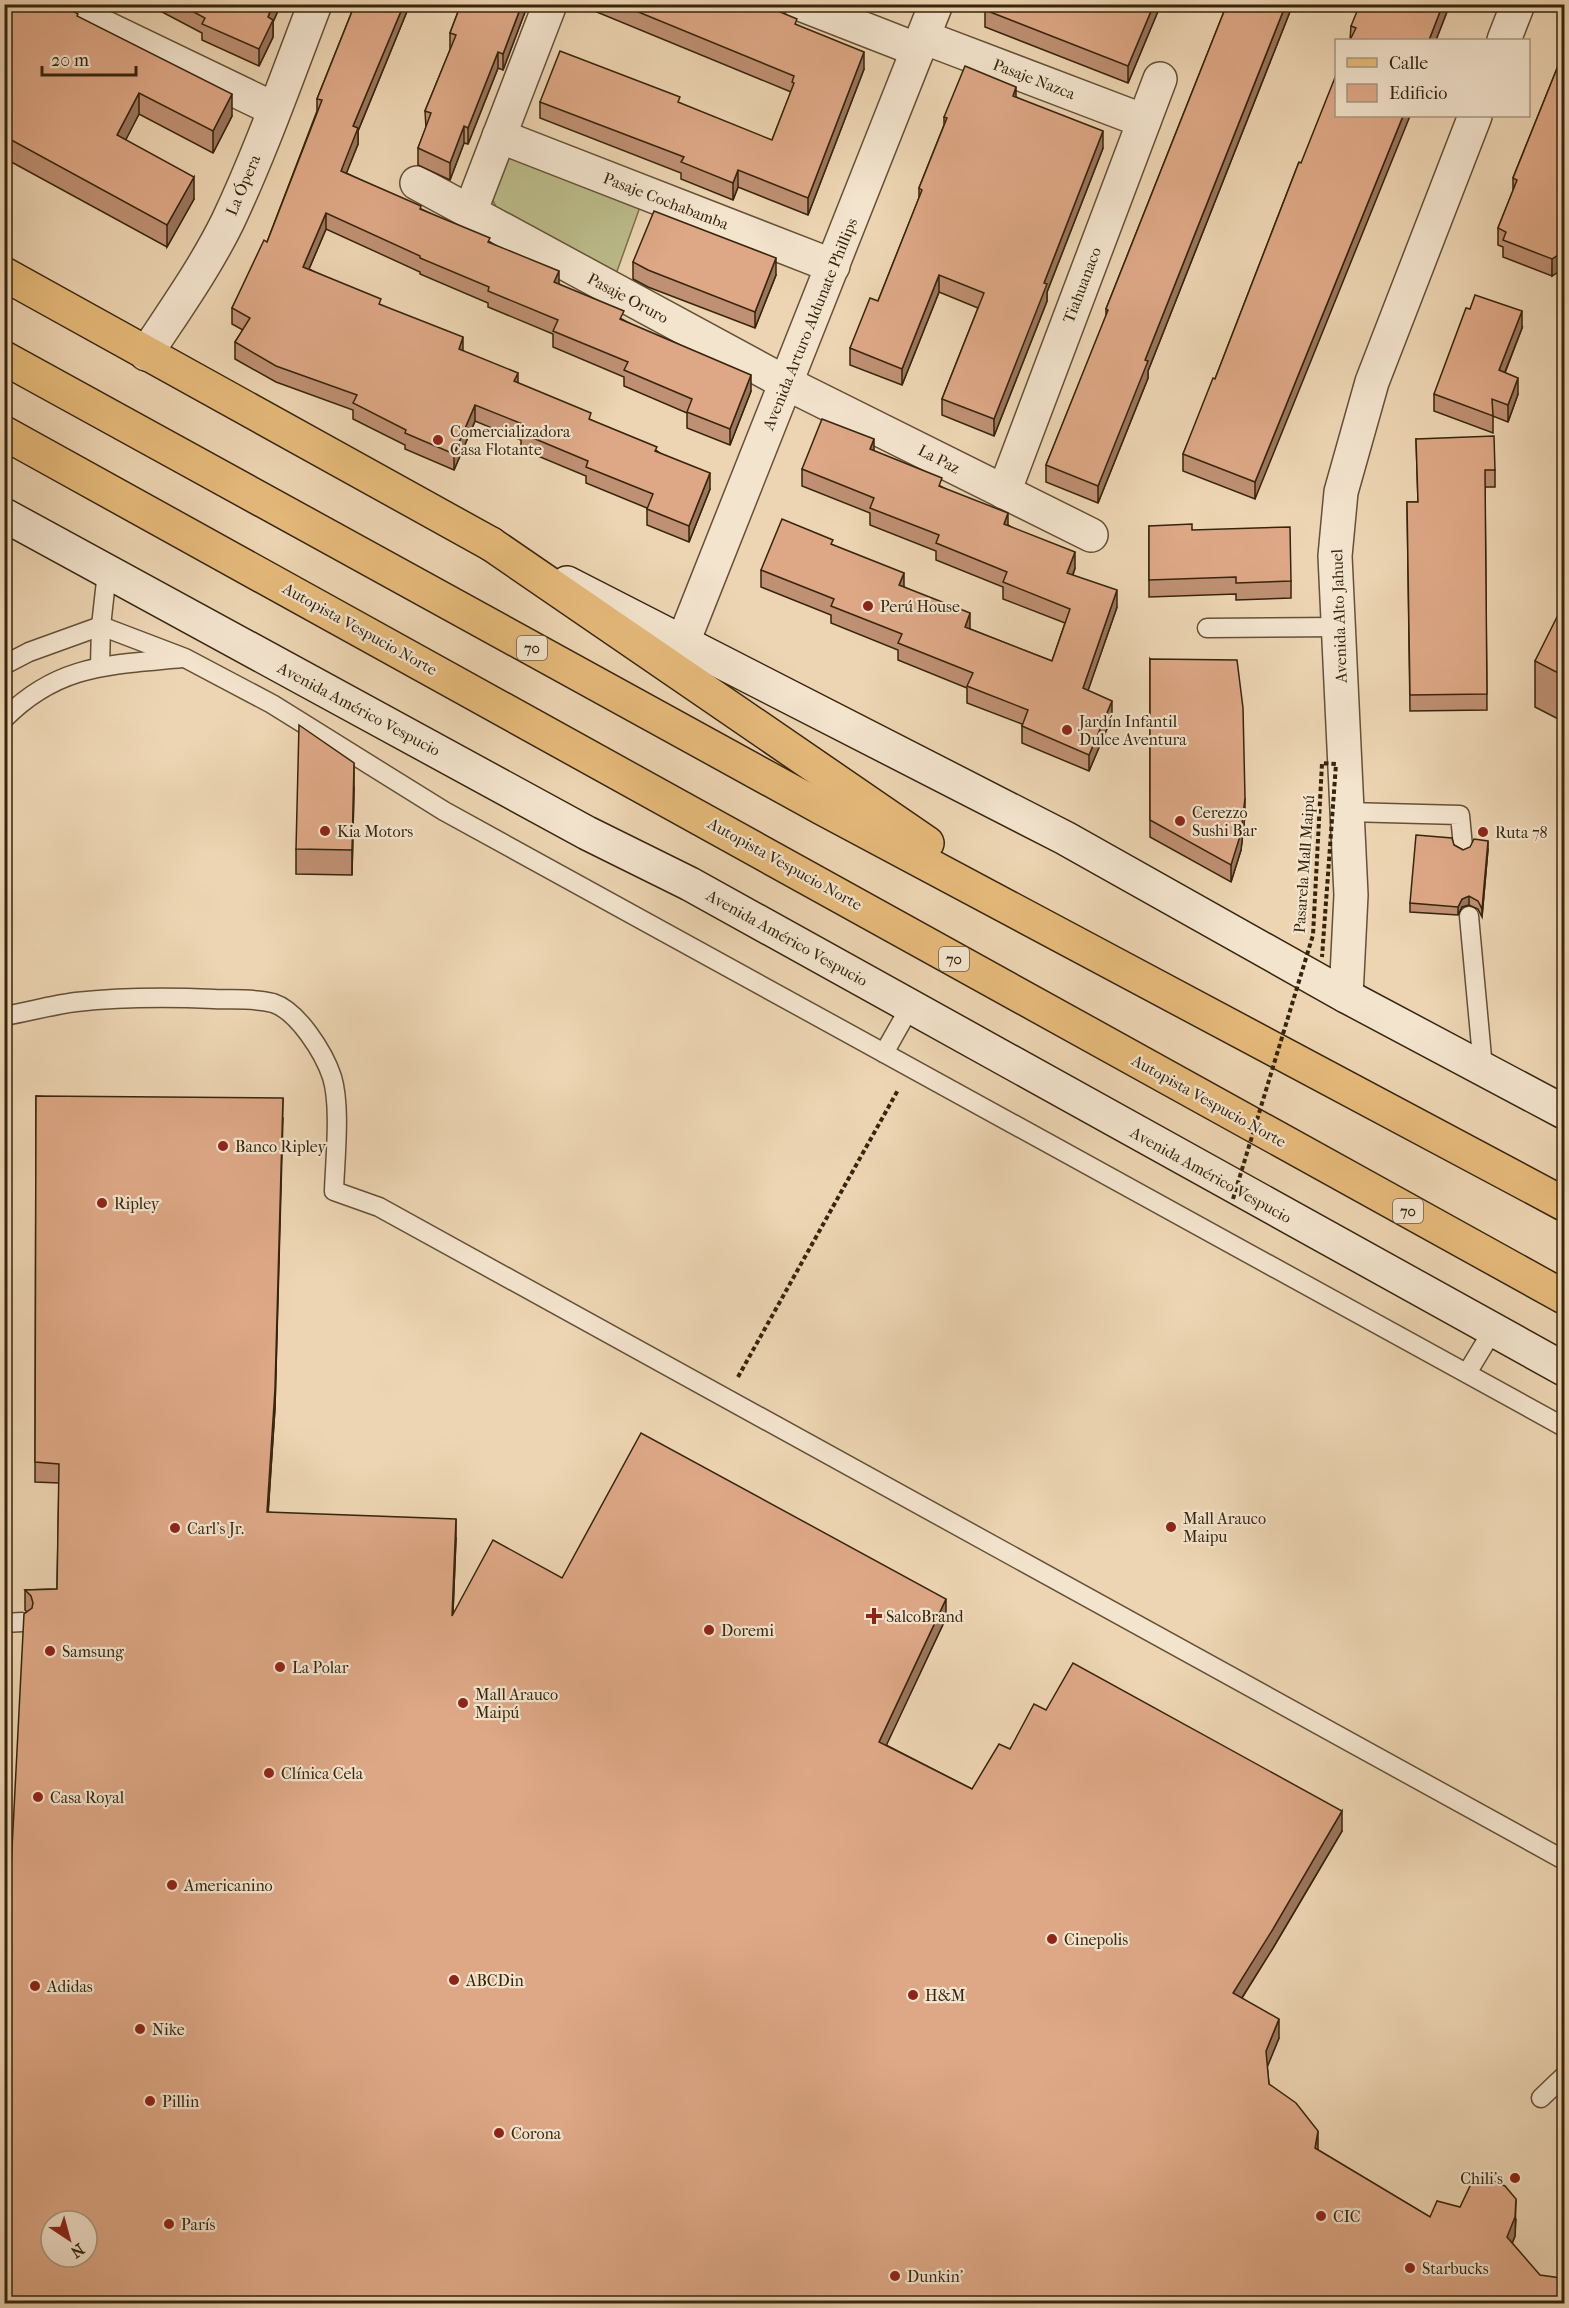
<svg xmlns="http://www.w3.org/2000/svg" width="1569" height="2308" font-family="'IM FELL French Canon',serif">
<rect width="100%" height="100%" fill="#edd5b3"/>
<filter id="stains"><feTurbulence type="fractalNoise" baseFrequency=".00333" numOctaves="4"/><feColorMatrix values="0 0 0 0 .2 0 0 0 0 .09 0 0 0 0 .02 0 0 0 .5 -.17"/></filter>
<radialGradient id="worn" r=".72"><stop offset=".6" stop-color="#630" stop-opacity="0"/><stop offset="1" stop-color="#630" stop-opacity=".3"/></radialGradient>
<polygon fill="#bcbc8a" stroke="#79704c" stroke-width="1.5" points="518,154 640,207 616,274 501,218 491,196 507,157"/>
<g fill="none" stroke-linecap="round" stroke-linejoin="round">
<g stroke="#645136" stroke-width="21">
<g id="service">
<polyline points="1207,628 1339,627"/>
<polyline points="4,665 29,652 101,626 185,658 272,704 444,811 1564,1427"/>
<polyline points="100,666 101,626 107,572"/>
<path d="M4,719C58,664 110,665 182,658"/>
<polyline points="1347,812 1460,815 1463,847"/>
<polyline points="1469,916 1483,1068"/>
<path d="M4,1016C28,1012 52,1005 76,1002C122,997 168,997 214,999C233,1000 255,998 273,1003C298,1011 324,1053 332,1077C341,1106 335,1159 334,1191L379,1207L1564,1860"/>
<polyline points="884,1053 910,1007"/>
<polyline points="1467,1373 1493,1330"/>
<polyline points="4,1623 22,1622"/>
<polyline points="1541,2098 1564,2076"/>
</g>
</g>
<g stroke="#645136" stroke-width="36">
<g id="minor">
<polyline points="56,4 274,109"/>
<polyline points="800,4 918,50"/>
<polyline points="923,37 1144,121"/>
<polyline points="499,136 833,266"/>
<polyline points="417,183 786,383 1091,535"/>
<polyline points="470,212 550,4"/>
<path d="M146,354C174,311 205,268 228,221C261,151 287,77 315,4"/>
<polyline points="1004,492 1160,79"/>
<polyline points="683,642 936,4"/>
</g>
</g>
<g stroke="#645136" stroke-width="36">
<g id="tertiary">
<polyline points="1504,40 1518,4"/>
<polyline points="1346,996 1351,895 1335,556 1341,492 1372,382 1475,116"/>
</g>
</g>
<g stroke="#36250d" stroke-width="36">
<g id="secondary">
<polyline points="4,515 587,833 690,884 1564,1369"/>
<polyline points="567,583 1065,838 1346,996 1564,1112"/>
</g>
</g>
<g stroke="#36250d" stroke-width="36">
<polyline id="primary" points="4,274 491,544"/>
</g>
<g stroke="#36250d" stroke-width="36">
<g id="motorway">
<polyline points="4,358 822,808 1564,1204"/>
<polyline points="4,433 1564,1297"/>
<polyline points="491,544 927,843"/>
</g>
</g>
<polyline stroke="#36250d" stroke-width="4" stroke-dasharray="4.5 3" stroke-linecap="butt" points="738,1377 898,1090"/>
<use href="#service" stroke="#f3e4ce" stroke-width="18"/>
<use href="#minor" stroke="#f3e4ce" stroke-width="33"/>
<use href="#tertiary" stroke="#f3e4ce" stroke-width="33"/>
<use href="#secondary" stroke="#f3e4ce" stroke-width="33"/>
<use href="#primary" stroke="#e6ba7a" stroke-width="33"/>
<use href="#motorway" stroke="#e6ba7a" stroke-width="33"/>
<polyline stroke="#36250d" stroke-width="4" stroke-dasharray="4.5 3" stroke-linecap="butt" points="1233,1199 1313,935 1322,763 1336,764 1322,957"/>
</g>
<g fill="#bf9073" stroke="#36250d" stroke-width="1.5">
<polygon points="4,4 78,17 232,116 213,153 139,114 125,140 194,199 167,247 4,158"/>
<polygon points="147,4 281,4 273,22 273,37 259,66 202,40 202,33"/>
<polygon points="355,4 410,4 358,131 358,144 346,173 490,242 559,284 751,391 730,445 687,428 687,413 624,386 624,377 553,347 553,334 488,307 488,303 420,274 420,272 326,229 309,269 381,305 463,351 518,383 591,420 657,451 710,489 689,542 647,525 647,508 586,483 586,476 521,449 521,440 475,421 454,470 405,449 405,445 353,419 353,410 276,382 235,359 235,342 243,330 232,324 232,308 267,242 317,111 317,99"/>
<polygon points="461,4 528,4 503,70 498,68 468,144 464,143 450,180 418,165 418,148 426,128 425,111 450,50 450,33"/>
<polygon points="587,4 761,4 797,25 864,69 808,215 738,187 733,200 681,179 681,173 540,118 540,102 772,140 791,92 587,8"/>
<polygon points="987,4 1161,4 1128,83 985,27 985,10"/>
<polygon points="1227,4 1293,4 1148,371 1148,378 1098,503 1046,482 1046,465 1106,317 1106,309"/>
<polygon points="1450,4 1436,40 1350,40 1351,26"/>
<polygon points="1564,51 1552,276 1503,257 1503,247 1498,245 1498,228 1513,191 1513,178"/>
<polygon points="1016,97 1103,148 1047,292 1047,301 994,436 942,415 942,399 978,308 939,292 902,385 850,365 850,348 878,301 919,198 919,188 944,125 944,117"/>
<polygon points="1299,162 1255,499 1183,471 1183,454 1215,379"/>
<polygon points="633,262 776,275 755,328 648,287 633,279"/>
<polygon points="1522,328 1505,373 1518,394 1508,422 1493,416 1493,433 1434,411 1434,394"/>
<polygon points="1416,439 1495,470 1495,487 1485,487 1487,710 1410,711 1407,502 1418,502"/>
<polygon points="874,451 942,487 1008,525 1075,568 1073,575 1117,607 1088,690 1112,717 1089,771 1022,743 1022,724 967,703 967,688 898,660 898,650 831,623 831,615 761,587 761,570 833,545 904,587 970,629 1052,661 1065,623 1003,599 1003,587 936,560 936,551 870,525 870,513 802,486 802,469"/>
<polygon points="1149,526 1192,530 1291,581 1291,598 1236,600 1236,594 1149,597"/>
<polygon points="1564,618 1564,722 1535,707 1535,661"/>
<polygon points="1150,659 1245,815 1241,850 1231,882 1150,837"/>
<polygon points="354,788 352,875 296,874 296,849"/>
<polygon points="1454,845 1463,850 1488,849 1482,917 1478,909 1469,905 1462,907 1458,915 1410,912 1410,903"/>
<polygon points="36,1096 283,1118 275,1408 268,1512 456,1538 453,1614 562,1578 946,1618 886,1745 972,1789 1046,1710 1342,1831 1273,1948 1242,1998 1279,2038 1267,2066 1269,2084 1318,2150 1430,2217 1460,2207 1516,2219 1515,2236 1512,2243 1564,2304 27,1612 25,1610 25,1590 57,1589 59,1483 35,1482"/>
</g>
<g fill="#9b765e" stroke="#36250d" stroke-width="1.5">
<polygon points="273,4 281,4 273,22 273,37 259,66 259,49 268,17"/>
<polygon points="404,4 410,4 358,131 358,144 341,187 341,171 353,126"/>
<polygon points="522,4 528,4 503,70 503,54"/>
<polygon points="1154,4 1161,4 1128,83 1128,66"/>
<polygon points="1286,4 1293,4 1148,371 1148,378 1098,503 1098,486 1145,360"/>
<polygon points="1443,4 1450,4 1436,40 1429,40"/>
<polygon points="498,52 498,68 468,144 468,128"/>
<polygon points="864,52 864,69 808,215 808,198"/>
<polygon points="1016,87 1016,103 1013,96"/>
<polygon points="139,93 139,114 117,157 117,135"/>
<polygon points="232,94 232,116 213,153 213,131"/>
<polygon points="1403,116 1410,116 1255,499 1255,482"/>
<polygon points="464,126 464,143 450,180 450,163"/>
<polygon points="1103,131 1103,148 1047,292 1047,301 994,436 994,419 1044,283"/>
<polygon points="738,170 738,187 733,200 733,183"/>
<polygon points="194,177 194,199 167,247 167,225"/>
<polygon points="326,213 326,229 303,283 303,267"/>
<polygon points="1564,251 1564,268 1552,276 1552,259"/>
<polygon points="776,258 776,275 755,328 755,312"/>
<polygon points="559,271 559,287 554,282"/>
<polygon points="939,275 939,292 902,385 902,369"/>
<polygon points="1522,311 1522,328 1499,387 1499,370"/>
<polygon points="463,337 463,353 459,349"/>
<polygon points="518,373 518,389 514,381"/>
<polygon points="751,375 751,391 730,445 730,429"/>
<polygon points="1518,378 1518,394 1508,422 1508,405"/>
<polygon points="475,405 475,421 454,470 454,454"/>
<polygon points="874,439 874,456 870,449"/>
<polygon points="710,473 710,489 689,542 689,526"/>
<polygon points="1008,513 1008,530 1004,524"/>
<polygon points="1075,552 1075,568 1067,590 1067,573"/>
<polygon points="904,573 904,590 899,585"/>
<polygon points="1117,590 1117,607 1083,705 1083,688"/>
<polygon points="970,613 970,630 965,627"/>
<polygon points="1112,701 1112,717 1089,771 1089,755"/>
<polygon points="354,763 354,788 352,875 352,850"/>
<polygon points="1245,798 1245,815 1241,850 1231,882 1231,865"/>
<polygon points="1488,841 1488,849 1482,917 1482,909"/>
<polygon points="1469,896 1469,905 1462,907 1458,915 1458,907 1462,899"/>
<polygon points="283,1098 275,1408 267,1531 267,1512"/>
<polygon points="456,1519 456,1538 452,1635 452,1616"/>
<polygon points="946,1599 946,1618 879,1761 879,1742"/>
<polygon points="1342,1811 1342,1831 1273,1948 1233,2012 1233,1993"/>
<polygon points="1279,2019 1279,2038 1266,2070 1266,2051"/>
<polygon points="1318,2131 1318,2150 1315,2148"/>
<polygon points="1516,2199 1515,2236 1507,2256 1507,2237"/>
</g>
<g fill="#dea886" stroke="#36250d" stroke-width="1.5" fill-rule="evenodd">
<polygon points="4,4 61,4 78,14 77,16 232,94 213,131 139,93 117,135 194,177 167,225 4,136 4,22 9,14 4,17"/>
<polygon points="179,4 273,4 268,17 273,20 259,49 202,24 205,18"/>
<polygon points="355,4 404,4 353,126 358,128 341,171 421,206 420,209 490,238 488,242 559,271 554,282 624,311 620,319 751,375 730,429 687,412 692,399 624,370 628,362 553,331 558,320 488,291 489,287 420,258 420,256 326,213 303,267 381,299 379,304 463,337 459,349 518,373 514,381 591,413 589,419 657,447 655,451 710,473 689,526 647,509 653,494 586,467 588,461 521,433 525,425 475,405 454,454 405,433 406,430 353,403 357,395 276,366 235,342 250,318 232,308 264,240 267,242 322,100 317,99"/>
<polygon points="461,4 522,4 503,54 498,52 468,128 464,126 450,163 418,148 431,113 425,111 456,35 450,33"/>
<polygon points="619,4 761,4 797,19 795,24 864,52 808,198 738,170 733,183 681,162 684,157 540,102 560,51 680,97 678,102 772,140 794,83 792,82 794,76"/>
<polygon points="987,4 1154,4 1128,66 985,10"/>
<polygon points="1227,4 1286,4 1145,360 1148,361 1098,486 1046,465 1108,310 1106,309"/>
<polygon points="1360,4 1443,4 1429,40 1350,40 1356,28 1351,26"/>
<polygon points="1564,51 1564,251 1552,259 1503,240 1506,232 1498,228 1517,180 1513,178"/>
<polygon points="965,66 1016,87 1013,96 1103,131 1044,283 1047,284 994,419 942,399 984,293 939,275 902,369 850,348 870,298 878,301 922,190 919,188 947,118 944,117"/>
<polygon points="1336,75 1336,116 1403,116 1255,482 1183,454 1213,378 1215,379 1299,162 1301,163"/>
<polygon points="654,211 776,258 755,312 648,270 633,262"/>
<polygon points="1475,295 1522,311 1499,370 1518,378 1508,405 1492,399 1493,416 1434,394 1466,308 1470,309"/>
<polygon points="822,419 874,439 870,449 942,478 939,486 1008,513 1004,524 1075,552 1067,573 1117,590 1083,688 1112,701 1089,755 1022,726 1028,710 967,686 973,673 898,643 902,634 831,606 834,599 761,570 782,519 833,540 831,544 904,573 899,585 970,613 965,627 1052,661 1070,609 1003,582 1007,572 936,543 939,535 870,508 874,498 802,469"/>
<polygon points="1494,436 1495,470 1485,470 1487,694 1410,695 1407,502 1418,502 1416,439"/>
<polygon points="1192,524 1192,530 1290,527 1291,581 1236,583 1236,577 1149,580 1149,526"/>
<polygon points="1558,615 1564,618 1564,676 1535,661"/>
<polygon points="1150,659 1237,660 1243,708 1245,798 1241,833 1231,865 1150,820"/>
<polygon points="299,725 354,763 352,850 296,849"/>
<polygon points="1416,835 1452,838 1454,845 1463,850 1470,847 1474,839 1488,841 1482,909 1478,901 1469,896 1462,899 1458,907 1410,903"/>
<path d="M36,1096L283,1098L275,1389L267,1512L456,1519L452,1616L493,1540L562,1578L641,1433L946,1599L879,1742L972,1789L999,1744L1010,1749L1034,1704L1046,1710L1073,1663L1342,1811L1273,1929L1233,1993L1279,2019L1266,2051L1269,2084L1296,2103L1318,2131L1315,2148L1430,2217L1437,2201L1460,2207L1471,2184L1490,2180L1505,2186L1516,2199L1515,2217L1507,2237L1540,2275L1561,2278L1564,2284V2304H7L11,1868L24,1614L32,1608L33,1603L31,1596L25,1590L57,1589L59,1464L35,1462ZM51,2221H87V2257H51Z"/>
</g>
<g fill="#8f2418" stroke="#f3e4ce" stroke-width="2">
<circle cx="438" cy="440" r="6"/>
<circle cx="868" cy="606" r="6"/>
<circle cx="1067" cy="730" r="6"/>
<circle cx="1180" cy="821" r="6"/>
<circle cx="325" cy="831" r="6"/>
<circle cx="1483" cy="832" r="6"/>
<circle cx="223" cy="1146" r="6"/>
<circle cx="102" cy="1203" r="6"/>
<circle cx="1171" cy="1527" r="6"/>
<circle cx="175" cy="1528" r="6"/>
<path d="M871 1607h6v6h6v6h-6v6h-6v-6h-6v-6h6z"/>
<circle cx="709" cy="1630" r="6"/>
<circle cx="50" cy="1651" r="6"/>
<circle cx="280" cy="1667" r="6"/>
<circle cx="463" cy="1703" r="6"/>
<circle cx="269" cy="1773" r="6"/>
<circle cx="38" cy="1797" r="6"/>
<circle cx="172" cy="1885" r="6"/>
<circle cx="1052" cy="1939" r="6"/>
<circle cx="454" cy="1980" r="6"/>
<circle cx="35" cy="1986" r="6"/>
<circle cx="913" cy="1995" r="6"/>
<circle cx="140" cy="2029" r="6"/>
<circle cx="150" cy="2101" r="6"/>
<circle cx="499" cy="2133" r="6"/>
<circle cx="1515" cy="2178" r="6"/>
<circle cx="1321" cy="2216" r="6"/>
<circle cx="169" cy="2224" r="6"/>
<circle cx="1410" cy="2268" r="6"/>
<circle cx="895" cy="2276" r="6"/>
</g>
<g text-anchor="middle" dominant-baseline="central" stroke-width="4.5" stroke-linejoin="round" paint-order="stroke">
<g fill="#f3e4ce" stroke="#6f5e47" stroke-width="1.5">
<rect x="517" y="636" width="30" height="24" rx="4.5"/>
<rect x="939" y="947" width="30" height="24" rx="4.5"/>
<rect x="1393" y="1199" width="30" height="24" rx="4.5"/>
</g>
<g font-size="15" font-weight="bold" fill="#36250d">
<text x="532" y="648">70</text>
<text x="954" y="959">70</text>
<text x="1408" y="1211">70</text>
</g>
<g font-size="16" fill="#36250d" stroke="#f3e4ce">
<text transform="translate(1034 79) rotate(21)">Pasaje Nazca</text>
<text transform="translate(243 185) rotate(-67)">La Ópera</text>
<text transform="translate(666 201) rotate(21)">Pasaje Cochabamba</text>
<text transform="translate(1082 285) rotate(-69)">Tiahuanaco</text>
<text transform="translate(628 298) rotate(28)">Pasaje Oruro</text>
<text transform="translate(810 324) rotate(-68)">Avenida Arturo Aldunate Phillips</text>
<text transform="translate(939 459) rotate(27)">La Paz</text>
<text transform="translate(1339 616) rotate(-92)">Avenida Alto Jahuel</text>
<text transform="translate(360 629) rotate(29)">Autopista Vespucio Norte</text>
<text transform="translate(359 709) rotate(28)">Avenida Américo Vespucio</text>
<text transform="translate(785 864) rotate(29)">Autopista Vespucio Norte</text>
<text transform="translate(1304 864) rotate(-86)">Pasarela Mall Maipú</text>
<text transform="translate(787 938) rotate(29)">Avenida Américo Vespucio</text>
<text transform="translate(1209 1101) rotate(29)">Autopista Vespucio Norte</text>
<text transform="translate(1211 1175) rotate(29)">Avenida Américo Vespucio</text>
</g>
<g font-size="16" fill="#36250d" stroke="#f3e4ce" text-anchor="start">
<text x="450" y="431">Comercializadora<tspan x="450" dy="18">Casa Flotante</tspan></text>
<text x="880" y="606">Perú House</text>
<text x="1079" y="721">Jardín Infantil<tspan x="1079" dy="18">Dulce Aventura</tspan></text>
<text x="1192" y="812">Cerezzo<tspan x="1192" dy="18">Sushi Bar</tspan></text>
<text x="337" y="831">Kia Motors</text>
<text x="1495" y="832">Ruta 78</text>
<text x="235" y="1146">Banco Ripley</text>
<text x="114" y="1203">Ripley</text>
<text x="1183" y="1518">Mall Arauco<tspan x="1183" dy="18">Maipu</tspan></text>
<text x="187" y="1528">Carl's Jr.</text>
<text x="886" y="1616">SalcoBrand</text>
<text x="721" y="1630">Doremi</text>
<text x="62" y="1651">Samsung</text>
<text x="292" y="1667">La Polar</text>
<text x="475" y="1694">Mall Arauco<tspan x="475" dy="18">Maipú</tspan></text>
<text x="281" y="1773">Clínica Cela</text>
<text x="50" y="1797">Casa Royal</text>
<text x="184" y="1885">Americanino</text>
<text x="1064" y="1939">Cinepolis</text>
<text x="466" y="1980">ABCDin</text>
<text x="47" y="1986">Adidas</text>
<text x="925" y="1995">H&amp;M</text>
<text x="152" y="2029">Nike</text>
<text x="162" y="2101">Pillin</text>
<text x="511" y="2133">Corona</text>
<text x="1503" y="2178" text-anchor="end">Chili's</text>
<text x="1333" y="2216">CIC</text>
<text x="181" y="2224">París</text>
<text x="1422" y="2268">Starbucks</text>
<text x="907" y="2276">Dunkin'</text>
</g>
</g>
<rect width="1569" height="2308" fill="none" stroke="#edd5b3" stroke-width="24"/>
<rect x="6" y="6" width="1557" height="2296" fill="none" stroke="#36250d" stroke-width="3"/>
<rect x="12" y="12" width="1545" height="2284" fill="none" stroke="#36250d" stroke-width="1.5"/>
<rect x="1335" y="39" width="195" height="78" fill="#f3e4ce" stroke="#a79881" stroke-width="1.5"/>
<rect x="1347" y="58" width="30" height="9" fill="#e6ba7a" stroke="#a79881" stroke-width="1.5"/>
<text x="1389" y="69" font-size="18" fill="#36250d">Calle</text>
<rect x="1347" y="84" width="30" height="18" fill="#dea886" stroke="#a79881" stroke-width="1.5"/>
<text x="1389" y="99" font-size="18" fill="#36250d">Edificio</text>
<g transform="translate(69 2239) rotate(144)"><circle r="28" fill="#f3e4ce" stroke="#a79881" stroke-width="1.5"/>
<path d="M0-4.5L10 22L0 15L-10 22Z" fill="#8f2418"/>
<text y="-9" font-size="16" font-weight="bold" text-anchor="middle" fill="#36250d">N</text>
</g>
<path d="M42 66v9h94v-9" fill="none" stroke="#36250d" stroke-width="3"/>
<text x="51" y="66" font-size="18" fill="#36250d" stroke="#f3e4ce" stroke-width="4.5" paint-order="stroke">20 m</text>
<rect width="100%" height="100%" filter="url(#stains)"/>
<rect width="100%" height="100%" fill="url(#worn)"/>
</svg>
